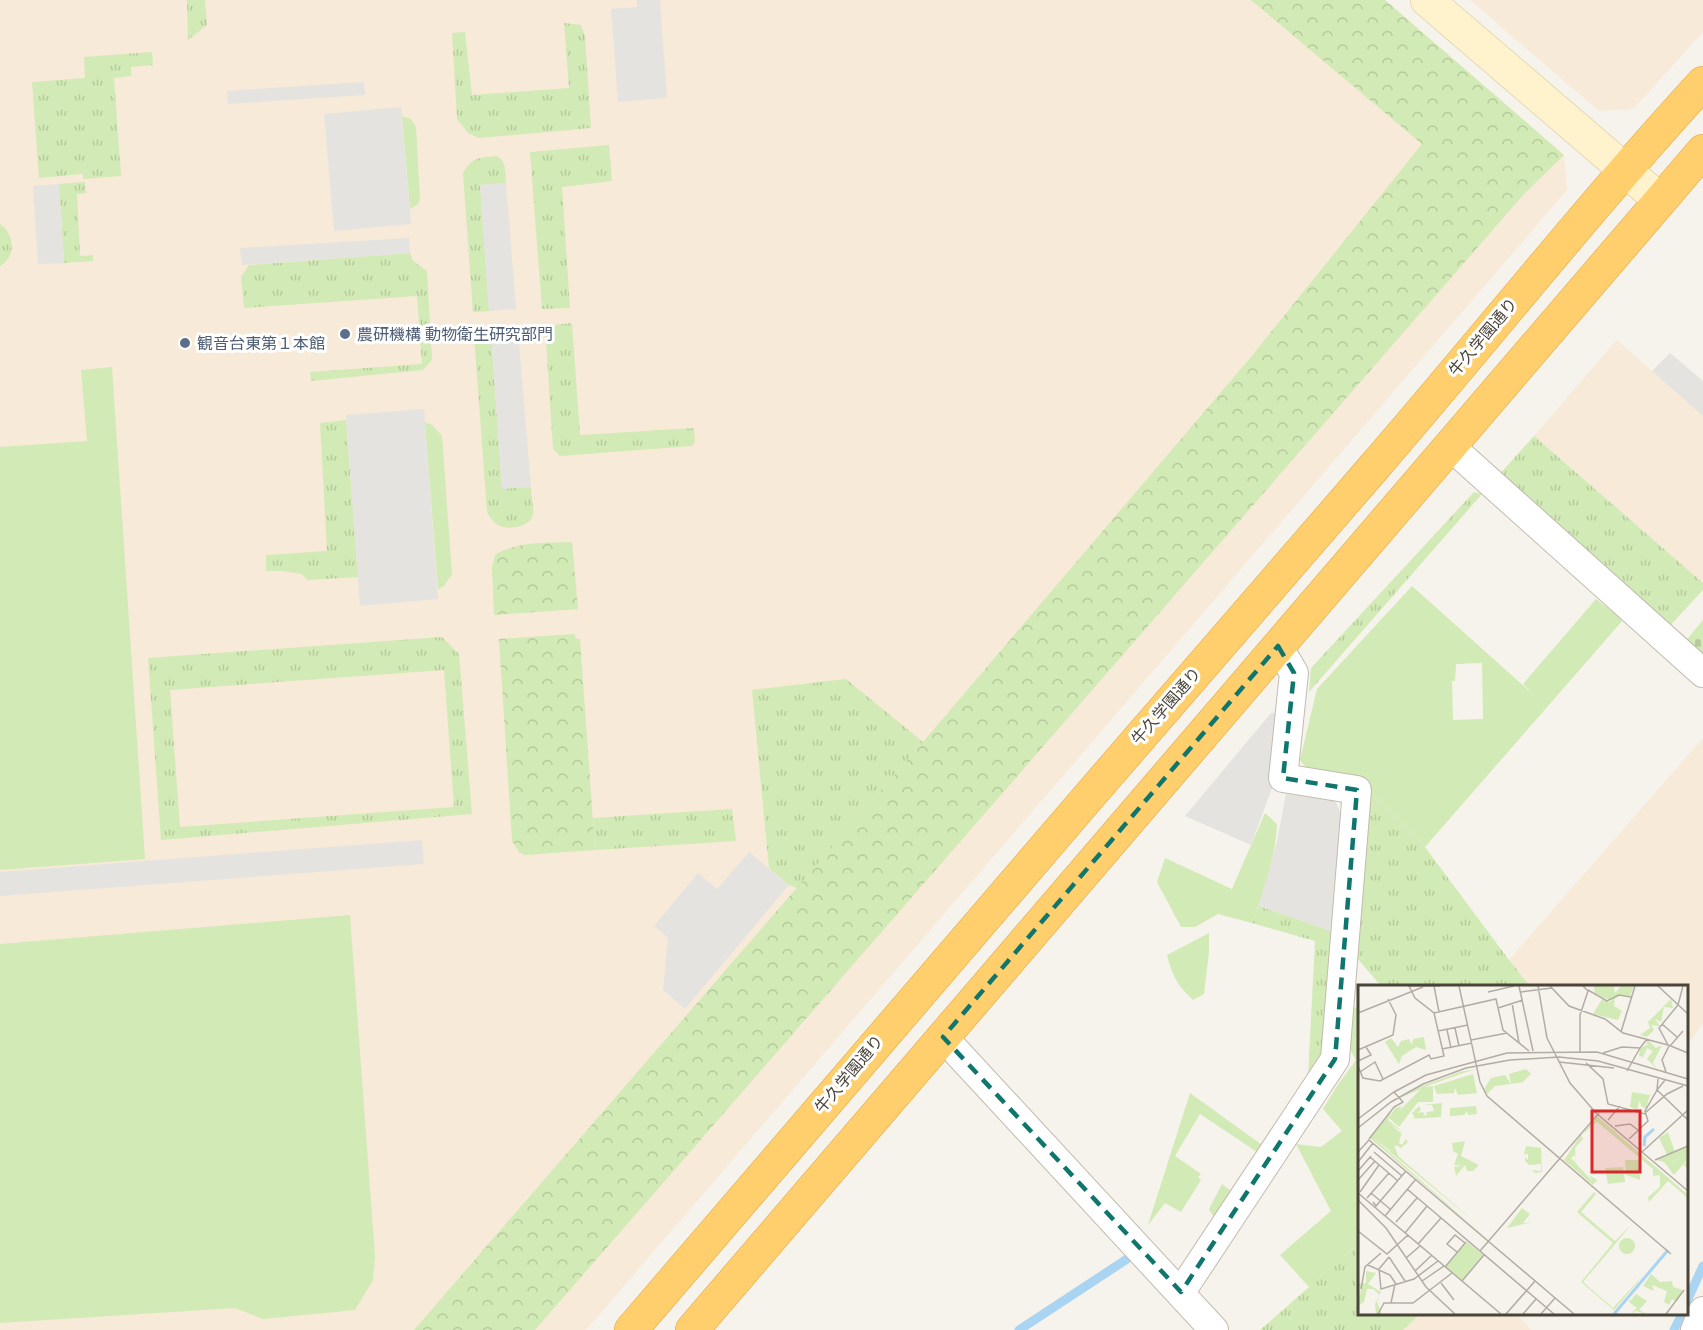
<svg xmlns="http://www.w3.org/2000/svg" width="1703" height="1330" font-family="Figtree,'Noto Sans JP',sans-serif">
<defs>
<pattern id="grass-tufts" width="24" height="20" patternUnits="userSpaceOnUse" patternTransform="scale(1.5)"><rect width="24" height="20" fill="#d2eab5"/><path d="M3 7l-1-3M5 7V3M7 7l1-3M15 17l-1-3M17 17v-4M19 17l1-3" fill="none" stroke="#b6ca9c"/></pattern>
<pattern id="forest-crowns" width="20" height="18" patternUnits="userSpaceOnUse" patternTransform="scale(1.5)"><rect width="20" height="18" fill="#d2eab5"/><path d="M2 6a3 3 0 1 1 6 0M12 15a3 3 0 1 1 6 0" fill="none" stroke="#b6ca9c"/></pattern>
<pattern id="cemetery-stones" width="16" height="16" patternUnits="userSpaceOnUse" patternTransform="scale(1.5)"><rect width="16" height="16" fill="#d2eab5"/><path d="M2 7V4a2 2 0 0 1 4 0v3zM10 15v-3a2 2 0 0 1 4 0v3z" fill="#b6ca9c"/></pattern>
</defs>
<rect width="100%" height="100%" fill="#f6f3ec"/>
<g fill="#f7ead8">
<polygon points="0,0 1385,0 1564,155 1567,190 586,1330 0,1330"/>
<polygon points="1470,0 1703,0 1703,32 1633,109 1599,111"/>
<polygon points="1617,340 1703,416 1703,583 1534,436"/>
<polygon points="1703,738 1703,1023 1687,1045 1686,986 1531,986 1509,960"/>
<polygon points="1420,1314 1517,1314 1531,1330 1403,1330"/>
</g>
<g fill="url(#grass-tufts)" fill-rule="evenodd">
<polygon points="187,0 205,0 207,25 188,40"/>
<polygon points="564,23 581,25 585,36 591,128 479,138 468,133 457,119 452,33 465,32 472,95 569,88"/>
<polygon points="152,52 153,65 131,67 131,76 114,78 121,176 83,179 83,174 39,178 32,82 85,78 84,57"/>
<polygon points="609,145 612,181 562,187 570,308 542,309 530,152"/>
<path d="M496,156C507,160 505,173 506,183L480,185L489,311L473,312L463,173C472,157 479,158 496,156Z"/>
<polygon points="85,182 86,193 77,194 80,256 93,255 93,261 64,263 59,184"/>
<path d="M0,224C15,233 16,258 0,266Z"/>
<polygon points="410,253 413,261 427,271 432,360 423,370 311,381 310,372 422,364 417,296 244,308 241,277 249,265"/>
<polygon points="572,323 580,435 694,428 695,441 692,446 560,456 553,449 545,326"/>
<path d="M491,334L502,488L531,487C531,495 534,507 533,515C530,527 509,530 500,526C494,523 490,518 487,512L474,335Z"/>
<polygon points="346,420 358,577 307,580 302,574 283,571 266,571 266,555 327,551 320,423"/>
<polygon points="1534,436 1703,583 1703,590 1666,630 1496,478"/>
<polygon points="1474,492 1482,494 1309,692 1311,668"/>
<path d="M442,637L459,654L472,814L161,840L148,658ZM444,670L454,807L180,827L170,690Z"/>
<polygon points="846,679 923,742 797,888 789,885 769,868 752,690"/>
<polygon points="1366,788 1425,847 1509,960 1530,986 1381,986 1357,958"/>
<polygon points="732,809 736,841 595,850 593,818"/>
<polygon points="1259,906 1331,931 1323,1052 1308,1076 1315,941 1252,923"/>
<polygon points="1359,1243 1360,1314 1420,1314 1403,1330 1260,1330"/>
</g>
<g fill="url(#forest-crowns)">
<polygon points="1251,0 1385,0 1564,155 1524,194 535,1330 414,1330 923,742 1251,357 1422,144"/>
<path d="M572,542L578,609L494,615L492,567L495,555C517,541 546,543 572,542Z"/>
<polygon points="574,634 577,639 580,639 595,850 524,855 519,852 512,841 499,639"/>
</g>
<polygon fill="url(#cemetery-stones)" points="1703,620 1703,662 1683,644"/>
<g fill="#d2eab5" fill-rule="evenodd">
<polygon points="402,116 411,119 416,127 420,199 418,204 410,209"/>
<polygon points="112,367 145,859 0,870 0,447 87,441 81,370"/>
<polygon points="425,422 432,425 442,436 452,574 444,586 438,589"/>
<path d="M1412,586L1536,697L1523,684L1596,599L1623,620L1425,847L1366,788L1363,777L1311,775L1300,760L1317,689ZM1482,663L1483,719L1453,720L1452,681H1455L1456,664Z"/>
<path d="M1265,813L1277,824C1276,854 1264,895 1252,923L1218,914L1195,927H1181L1157,882L1165,858L1232,889Z"/>
<polygon points="350,915 375,1257 373,1280 355,1310 263,1319 235,1308 0,1323 0,944"/>
<path d="M1209,933V952L1204,994L1193,1000C1177,985 1172,975 1167,955Z"/>
<polygon points="1352,1007 1359,1008 1359,1243 1309,1287 1280,1255 1331,1211 1296,1144 1321,1147 1342,1131 1323,1109 1337,1086 1356,1060 1350,1049"/>
<polygon points="1190,1093 1262,1145 1215,1219 1209,1209 1222,1184 1231,1191 1257,1152 1200,1114 1175,1156 1201,1174 1198,1177 1201,1180 1181,1212 1165,1203 1148,1225"/>
</g>
<g fill="#e5e3e0">
<polygon points="637,0 660,0 667,98 618,102 611,9 637,7"/>
<polygon points="364,82 365,95 228,104 227,91"/>
<polygon points="401,107 411,224 334,231 324,114"/>
<polygon points="506,183 516,309 489,311 480,185"/>
<polygon points="59,184 64,263 38,264 33,186"/>
<polygon points="409,238 410,253 242,265 240,248"/>
<polygon points="518,331 531,487 502,489 491,334"/>
<polygon points="1670,353 1703,381 1703,416 1652,371"/>
<polygon points="424,409 438,599 360,606 346,415"/>
<polygon points="1284,712 1272,788 1251,845 1185,816 1271,713"/>
<polygon points="1286,794 1335,801 1343,818 1331,931 1259,906 1277,841"/>
<polygon points="422,840 424,864 0,896 0,872"/>
<polygon points="749,852 789,885 685,1009 663,990 668,938 654,926 698,873 717,889"/>
</g>
<g fill="none" stroke-linecap="round" stroke-linejoin="round">
<g stroke="#a9d4f2" stroke-width="9">
<polyline points="1686,1303 1703,1266"/>
<polyline points="1019,1330 1127,1259"/>
<polyline points="1674,1330 1682,1314"/>
</g>
<g stroke="#c2bbae" stroke-width="30">
<g id="street">
<polyline points="1450,446 1703,673"/>
<polyline points="943,1037 1214,1330"/>
<polyline points="1181,1292 1335,1059 1357,790 1283,778 1294,673 1278,646"/>
<polyline points="1695,1330 1703,1311"/>
</g>
</g>
<g stroke="#d6c79b" stroke-width="34">
<polyline id="secondary" points="1427,0 1660,200"/>
</g>
<g stroke="#e0a43c" stroke-width="34">
<g id="highway">
<path d="M631,1330C877,1041 1126,753 1375,466C1485,339 1589,207 1703,83"/>
<polyline points="692,1330 1703,151"/>
</g>
</g>
<use href="#street" stroke="#fff" stroke-width="28"/>
<use href="#secondary" stroke="#fff3cd" stroke-width="33"/>
<use href="#highway" stroke="#ffcf6e" stroke-width="33"/>
</g>
<path fill="none" stroke="#0f766e" stroke-width="4.5" stroke-dasharray="12 8" stroke-linejoin="round" d="M1278,646L1294,673L1283,778L1357,790L1335,1059L1181,1292L943,1037Z"/>
<g fill="#5c6f8a" stroke="#fff" stroke-width="2">
<circle cx="345" cy="334" r="6"/>
<circle cx="185" cy="343" r="6"/>
</g>
<g text-anchor="middle" dominant-baseline="central" stroke-width="6" stroke-linejoin="round" paint-order="stroke">
<g font-size="16" fill="#4e5e75" stroke="#fff" text-anchor="start">
<text x="357" y="334">農研機構 動物衛生研究部門</text>
<text x="197" y="343">観音台東第１本館</text>
</g>
<g font-size="16" fill="#4b4439" stroke="#fff">
<text transform="translate(1483 337) rotate(-50)">牛久学園通り</text>
<text transform="translate(1166 706) rotate(-49)">牛久学園通り</text>
<text transform="translate(849 1074) rotate(-50)">牛久学園通り</text>
</g>
</g>
<g transform="translate(1358 985)">
<rect width="330" height="330" fill="#f6f3ec"/>
<path d="M236,1H256L257,8L263,1H276L272,11L264,10L252,15L237,9ZM117,84L66,102L75,101V117H60L41,142L31,133L37,123L44,121L41,126L63,104L42,113L61,102L102,87ZM168,84L173,89L165,97L153,99L151,89ZM115,89L119,108L100,110L97,103L96,108L79,109L76,101ZM274,107L292,110L288,124L283,121L282,115L279,125L272,122ZM84,118L83,132L52,134L57,133L54,128L61,121L63,125L59,128L65,127L68,132L69,127L76,126L74,120H65ZM31,138L44,149L32,163L19,152ZM310,147L317,167L330,161V184L326,180L330,175L322,172L313,178L301,153ZM15,153L32,166L37,162L40,171L119,239ZM107,156L103,171L121,180L115,186H109L107,180L98,191L96,182L105,181L96,180L100,169L95,166L94,158ZM168,161L183,163L184,187L177,188L174,185L183,186V179L171,180L167,176V172L170,175V169H166ZM164,223L172,229L165,238L175,237L149,243ZM278,309L289,316L281,325L289,329L278,326L272,329L279,323L271,317Z" fill="#d2eab5"/>
<path d="M257,13L256,21L264,26L260,35L235,29L244,14L251,17ZM66,52L68,65L58,62L44,71L41,79L27,57L33,53L40,62L43,56L51,54L54,60L55,54ZM290,55L298,63L304,60L295,78L299,84L289,74L295,66L289,63L285,72L281,71L282,63L291,59H288ZM147,90L153,99L137,101L129,109L126,104L133,93ZM118,121L119,129L110,130L109,126L106,130L92,131V123ZM34,126L30,135L46,148L31,138L20,152L32,162L43,150L41,158L44,160L48,154L50,157L43,163L38,160L33,166L15,153L130,255L12,153ZM239,131L330,210V213L310,196L291,217L290,212L302,202V190L295,191V184L239,137L225,149ZM223,150L225,154L217,163L218,178L217,170L213,173L235,197L231,190L239,195L235,200L206,175ZM309,170L314,178L322,172L330,174L316,190L306,177L298,175ZM236,207L238,209L223,227L257,256L274,239L225,297L255,323L289,286L256,325L223,297L255,258L219,227ZM8,286L18,288L10,299L23,307L19,317L24,329H18L17,319L22,310L15,304H9L6,317L0,321L3,304L0,299L8,298ZM293,289L302,297L314,296L315,302L325,305L319,317L314,314L311,320L306,317L309,306L294,300L296,306L285,301Z" fill="#d2eab5"/>
<path d="M109,257L125,270L104,295L88,282Z" fill="#d2eab5"/>
<path d="M313,14L315,23L306,22L303,37L297,34L302,41L293,40L296,45L289,52L282,50L292,43L290,37ZM267,175H281L282,195L268,190ZM265,182L267,197L250,199L247,183ZM261 261a8 8 0 1 1 16 0a8 8 0 1 1-16 0Z" fill="#d2eab5"/>
<path fill="none" stroke="#a9d4f2" stroke-width="3" d="M286,161L287,152L296,144M256,329L310,265"/>
<path fill="none" stroke="#b2ada4" stroke-width="1.5" d="M50,1H82M76,1L81,27M101,1L122,97L129,111L313,269M161,1L175,66M180,1L189,53L212,98L238,128L330,206M192,1L211,21L247,34L265,48L310,60M300,1L330,29M325,1L320,20L301,43L310,60L330,68M230,5L249,16L261,10L273,12M130,7L156,1M163,7L194,3M154,18L161,58M140,23L165,15M0,28L65,2M76,28L138,14L145,45L171,66M304,39L319,52M97,43L101,61M89,45L93,63M80,46L110,40M263,47L277,1M113,55L149,48M312,61L325,46M84,64L114,58M0,65L35,50L38,30L30,14M222,68V30L230,6L225,1M245,68L264,62L282,63L289,54M0,76L13,70L8,62M201,77L256,83M228,78L245,94L250,119L287,129M0,81L5,93L22,96L71,70L73,74L86,71L76,28L57,13L51,1M269,86L282,63M2,87L17,77L25,94M308,87L304,75L311,61M307,95L299,105L330,135M287,128L309,109L325,101M0,134L36,107L68,90L149,68L239,67L330,94M250,135L262,121M257,141L272,139L280,145M0,143L33,117L65,99L108,83L152,75L201,72L240,76L330,101M11,154L36,122L45,117L36,107M271,154L290,136L287,126L299,105L300,94M0,167L11,155L216,329M16,167L44,191M284,167L330,125M12,172L40,196M297,175L330,161M0,177L15,158M0,186L13,171M0,195L17,176M49,204L196,329M2,207L21,180M0,208L143,329M13,208L32,224M9,213L31,188M0,215L28,243L68,302L97,329M15,217L18,221L48,186M27,231L58,194M38,237L59,213M0,246L29,269L50,250M47,248L69,221M60,259L83,233M122,266L241,128M99,267L89,259L97,250L107,258M31,272L21,284L23,304L56,294L80,276M31,272L47,296M48,273L62,261M10,280L32,290L38,299M87,282L108,257M57,286L74,270M64,296L86,281M104,296L126,270M83,298L96,315M3,304L7,282L23,268M33,318L37,299M20,329L26,318H55L94,288M148,329L177,296M165,329L178,314M183,329L197,313M308,329L326,305"/>
<path fill="#d62828" fill-opacity="0.15" stroke="#d62828" stroke-width="3" d="M234,126H282V187H234Z"/>
<rect width="330" height="330" fill="none" stroke="#4b4439" stroke-width="3"/>
</g>
</svg>
